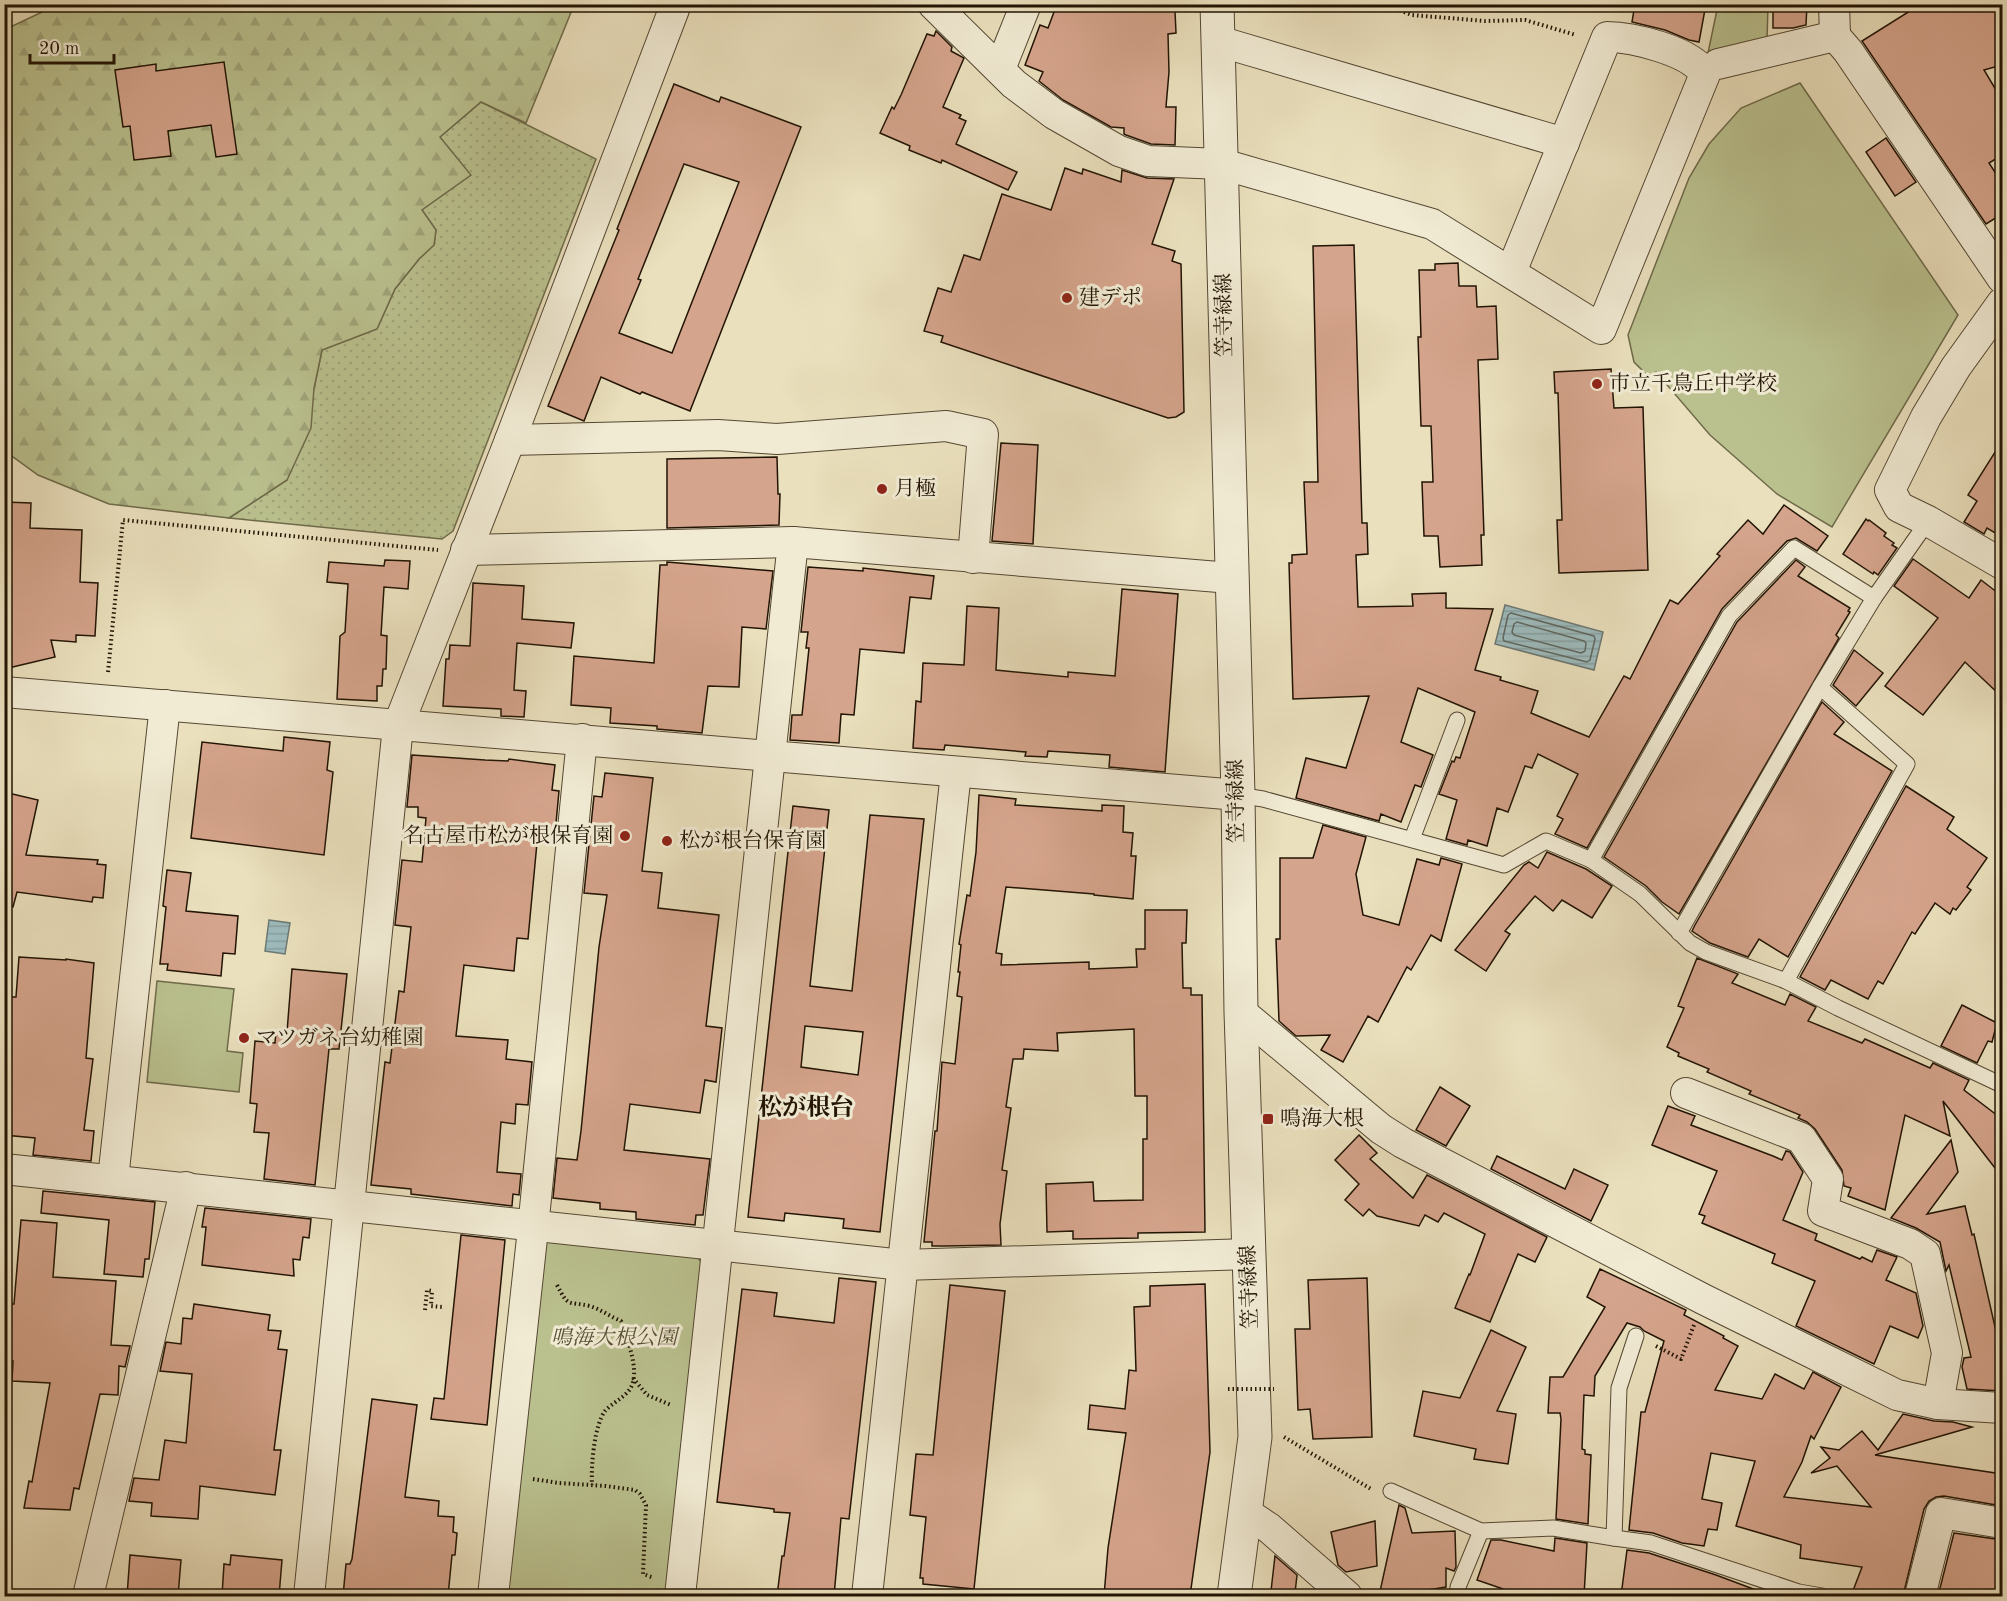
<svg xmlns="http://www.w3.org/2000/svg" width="2007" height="1601" font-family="'Old Standard TT','Noto Serif JP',serif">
<defs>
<pattern id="grass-dots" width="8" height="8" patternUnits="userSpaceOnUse" patternTransform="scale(1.5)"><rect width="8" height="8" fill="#bac18f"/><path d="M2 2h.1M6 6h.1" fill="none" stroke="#a0a57a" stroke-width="1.8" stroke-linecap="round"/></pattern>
<pattern id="forest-firs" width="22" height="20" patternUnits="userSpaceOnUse" patternTransform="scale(1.5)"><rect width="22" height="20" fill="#bac18f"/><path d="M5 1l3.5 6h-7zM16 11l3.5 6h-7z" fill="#a0a57a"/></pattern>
<pattern id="water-rules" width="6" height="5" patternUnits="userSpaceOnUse" patternTransform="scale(1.5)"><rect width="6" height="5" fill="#9dbabc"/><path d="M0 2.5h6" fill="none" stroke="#879fa0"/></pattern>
</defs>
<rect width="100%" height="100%" fill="#eae0bd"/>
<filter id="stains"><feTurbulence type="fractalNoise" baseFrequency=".00333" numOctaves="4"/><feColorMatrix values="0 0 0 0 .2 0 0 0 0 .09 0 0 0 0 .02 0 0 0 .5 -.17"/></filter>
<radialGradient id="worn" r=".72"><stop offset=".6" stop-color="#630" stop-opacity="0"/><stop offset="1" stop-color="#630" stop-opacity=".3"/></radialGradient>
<polygon fill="url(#grass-dots)" stroke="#6e6a4a" stroke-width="1.5" points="481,102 596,159 453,531 442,539 229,518 287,480 314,389 322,350 377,329 395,289 419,259 434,245 436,230 422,210 440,137"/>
<polygon fill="url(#forest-firs)" stroke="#6e6a4a" stroke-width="1.5" points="59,4 574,5 526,123 481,102 440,137 471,175 422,210 436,230 434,245 419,259 395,289 377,329 322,350 314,388 311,428 287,480 229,518 109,504 38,475 5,451 4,30"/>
<g fill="#bac18f" stroke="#6e6a4a" stroke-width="1.5">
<polygon points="1718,5 1768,5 1767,39 1708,53"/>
<polygon points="1800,83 1958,315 1832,527 1777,494 1710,435 1656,372 1650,378 1634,362 1628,335 1689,178 1709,144 1741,108"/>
<polygon points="157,981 234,989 227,1051 243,1053 239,1092 147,1082"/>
<polygon points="551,1239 694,1254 704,1265 668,1596 508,1596 504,1592 542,1246"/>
</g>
<g fill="url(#water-rules)" stroke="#6c7872" stroke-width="1.5">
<polygon points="1505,605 1603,632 1594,670 1495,644"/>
<polygon points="269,920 290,923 285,954 265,951"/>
</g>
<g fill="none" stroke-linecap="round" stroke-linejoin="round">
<g stroke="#606760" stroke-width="1.5">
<polygon points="1511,613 1594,636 1595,639 1590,660 1587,662 1504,641 1503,638 1508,615"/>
<polygon points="1517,622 1584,641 1586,643 1585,651 1581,653 1514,635 1512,632 1514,624"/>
</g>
</g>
<g fill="#d5a48c" stroke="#221404" stroke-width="1.5" fill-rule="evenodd">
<polygon points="1057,4 1156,4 1156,11 1175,11 1176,33 1168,34 1169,72 1166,107 1176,107 1175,145 1151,144 1126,135 1124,134 1124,128 1111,127 1063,100 1039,81 1043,72 1025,65 1040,25 1048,28"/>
<polygon points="1635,4 1706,4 1699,42 1689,40 1665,30 1632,22"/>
<polygon points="1773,4 1807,4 1806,25 1793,28 1773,28"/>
<polygon points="1921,4 2002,4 2002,65 1984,70 2002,100 2002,155 1989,163 2002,183 2002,214 1986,224 1862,41"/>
<polygon points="936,31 952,47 951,51 964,58 943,107 961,115 959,118 966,121 956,144 1017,172 1008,190 942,160 941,163 909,150 910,146 880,133 892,107 894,109 901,95 927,34 934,36"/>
<polygon points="224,62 237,154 216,157 211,125 168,131 171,156 134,160 130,126 123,127 115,70 156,64 156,71"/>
<path d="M674,84L719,102L721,97L801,127L690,411L642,392L640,394L601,377L584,421L548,406L619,230L617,229ZM684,164L739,182L672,353L619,333L641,280L638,279Z"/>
<polygon points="1886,138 1916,182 1895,196 1866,152"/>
<polygon points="1065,168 1082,174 1083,169 1121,182 1122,170 1147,178 1174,179 1152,244 1175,251 1172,261 1181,264 1184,412 1176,417 1168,418 941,342 943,336 924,331 938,288 951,292 964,255 980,260 1002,194 1051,210"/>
<polygon points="1354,245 1362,523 1367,523 1368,554 1356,555 1358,607 1413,606 1412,594 1446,593 1446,608 1493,609 1475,670 1501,677 1500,680 1538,691 1531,713 1589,737 1624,676 1630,679 1670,600 1678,604 1720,556 1717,554 1748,520 1763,534 1784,505 1828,536 1817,551 1796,538 1787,541 1722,609 1587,848 1555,834 1563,819 1557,816 1578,774 1538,754 1532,768 1525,766 1508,812 1497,808 1487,846 1468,840 1467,845 1446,839 1457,800 1439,794 1452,761 1454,762 1456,757 1460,758 1475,712 1418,688 1401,742 1433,755 1421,787 1415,785 1401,822 1381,814 1379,821 1296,798 1306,758 1346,768 1369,696 1293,699 1289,563 1292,563 1292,555 1307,554 1304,482 1318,482 1313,246"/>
<polygon points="1458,263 1459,286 1476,286 1477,307 1496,306 1498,359 1478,360 1484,535 1481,535 1482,565 1440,567 1438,536 1424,536 1422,482 1433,482 1431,426 1421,426 1418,337 1421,337 1419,270 1435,270 1435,264"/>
<polygon points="1611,369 1614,408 1643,407 1648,570 1559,573 1557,520 1562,520 1558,393 1555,393 1554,372"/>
<polygon points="2002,441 2002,537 1987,528 1984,534 1964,522 1977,501 1968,495"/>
<polygon points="1001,443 1038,445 1033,544 992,541"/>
<polygon points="777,457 778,494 780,494 779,525 667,528 667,459"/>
<polygon points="4,502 31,503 30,528 82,530 80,582 98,583 95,636 76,635 76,642 51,640 55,657 4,669"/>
<polygon points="1866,519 1868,521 1869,520 1886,533 1884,536 1894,543 1892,545 1897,548 1878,575 1874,572 1873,574 1843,554"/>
<polygon points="1913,559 1969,598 1981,580 2002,596 2002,697 1965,662 1923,715 1885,686 1938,618 1894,586"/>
<polygon points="385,560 410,561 408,589 384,587 381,635 387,636 386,669 383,669 382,686 377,686 377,701 337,699 340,636 345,632 348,584 327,582 329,562 384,566"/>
<polygon points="1796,560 1805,567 1798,576 1850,608 1848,611 1850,612 1836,635 1839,638 1679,914 1662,902 1646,886 1604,857 1737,622"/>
<polygon points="667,562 773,571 766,629 742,627 739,687 708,686 702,733 657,729 657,726 610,723 611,708 571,705 574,656 654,663 660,565 667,565"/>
<polygon points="808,567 863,571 863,568 934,576 931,599 910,597 904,653 860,649 854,715 841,714 839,743 790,740 792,715 802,715 809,648 806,648 808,632 801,632"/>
<polygon points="473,583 524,586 522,619 574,623 571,648 517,643 514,690 526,691 524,717 501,716 501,709 443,706 446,659 449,659 450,645 470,646"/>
<polygon points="1122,589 1178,594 1165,772 1109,767 1110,755 1048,751 1047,757 1025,756 1026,752 945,745 944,750 913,748 916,701 921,702 923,663 964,665 967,606 999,608 996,670 1068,677 1068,672 1115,676"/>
<polygon points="1854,650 1883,673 1856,706 1833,685"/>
<polygon points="1822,702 1844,722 1834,734 1892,771 1788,957 1759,939 1748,957 1710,943 1692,931 1695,925"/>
<polygon points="284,737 330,742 327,770 333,772 324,855 191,838 202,742 283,751"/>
<polygon points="412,755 485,760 508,761 509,759 555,765 552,790 559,791 555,834 538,832 528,939 517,938 514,971 464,965 456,1036 508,1040 506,1059 532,1062 528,1105 516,1104 515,1124 501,1122 497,1172 521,1174 519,1195 513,1194 512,1206 411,1194 411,1189 371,1185 385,1062 390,1063 399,991 404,992 411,927 395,925 402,860 422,862 426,818 418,817 418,807 407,807"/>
<polygon points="605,773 653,778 642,871 662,873 658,908 719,915 706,1026 722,1028 716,1082 705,1080 700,1113 630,1104 624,1150 710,1159 703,1215 696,1215 695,1225 636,1219 636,1212 600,1209 600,1203 553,1198 557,1158 577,1160 581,1131 599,947 607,895 584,893 594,796 602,797"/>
<polygon points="1906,786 1954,817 1947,829 1987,858 1967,887 1971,890 1956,910 1953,908 1950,914 1935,903 1915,934 1912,932 1883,984 1878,981 1868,999 1831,980 1825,990 1800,977"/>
<polygon points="4,792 38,800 26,855 98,860 97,864 106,865 103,898 93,897 92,902 17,892 13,907 4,906"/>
<polygon points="979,795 1016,799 1015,805 1102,811 1102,805 1124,806 1123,832 1133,833 1131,856 1136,856 1133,899 1094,895 1094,894 1006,887 996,953 1002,954 1001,965 1089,962 1089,969 1137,967 1136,949 1145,949 1145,910 1187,910 1186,943 1182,943 1183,988 1191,988 1191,995 1202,995 1205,1232 1138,1233 1138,1238 1073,1239 1073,1231 1047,1232 1046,1184 1093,1182 1094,1201 1143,1200 1143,1139 1147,1139 1147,1096 1135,1096 1134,1029 1057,1033 1058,1051 1024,1049 1023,1059 1013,1059 1006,1107 1011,1108 1002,1170 1007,1171 1000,1224 1001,1245 944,1246 932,1246 932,1242 924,1242 935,1131 937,1131 942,1062 955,1064 962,997 957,996 960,972 958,972 961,945 959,944 967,895 970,896 976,852"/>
<path d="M793,806L829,810L810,986L852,991L870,815L924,819L880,1232L843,1228L844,1219L785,1213L784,1221L748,1217ZM805,1026L863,1032L858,1075L801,1067Z"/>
<polygon points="1323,825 1366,837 1356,874 1363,915 1399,925 1417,859 1439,865 1441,858 1462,864 1441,941 1431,935 1411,970 1407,967 1378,1022 1368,1016 1343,1062 1321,1050 1330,1035 1296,1036 1279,1021 1276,939 1280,939 1280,858 1313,858"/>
<polygon points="1547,852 1586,869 1612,886 1592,918 1562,900 1553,911 1535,896 1505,931 1510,934 1486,971 1455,950 1524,865 1529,862 1538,868"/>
<polygon points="167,870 191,873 186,911 238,916 235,954 223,953 221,976 167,970 168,964 160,964 166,907 163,906"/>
<polygon points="19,957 66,960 66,959 94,963 86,1058 93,1059 84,1130 94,1131 91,1161 33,1155 35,1138 4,1135 4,1025 8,1025 11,997 16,997"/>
<polygon points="1697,958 1738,974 1732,983 1785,1005 1790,994 1816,1007 1808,1021 1862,1043 1865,1039 1930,1068 1933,1063 1969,1080 1964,1090 2002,1119 2002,1177 1943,1101 1950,1136 1905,1115 1885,1210 1848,1196 1851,1188 1844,1186 1842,1170 1815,1129 1807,1122 1798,1118 1800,1115 1749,1094 1751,1091 1707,1072 1709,1069 1678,1056 1679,1053 1667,1047 1684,1008 1678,1006"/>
<polygon points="292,969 347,974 339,1049 329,1049 315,1185 264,1179 269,1133 254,1132 257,1104 250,1103 255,1041 275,1043 276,1031 287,1032"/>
<polygon points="1962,1005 1997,1023 1992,1042 1988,1041 1977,1063 1941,1046"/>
<polygon points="1440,1087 1470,1106 1446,1146 1416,1130"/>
<polygon points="1668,1106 1695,1116 1691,1125 1773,1156 1782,1160 1786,1151 1790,1152 1803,1172 1783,1220 1817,1234 1815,1240 1860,1259 1862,1257 1872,1262 1877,1250 1897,1257 1886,1280 1916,1293 1923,1326 1918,1338 1890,1326 1874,1364 1796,1326 1815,1281 1772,1263 1775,1254 1702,1223 1705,1216 1699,1214 1717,1171 1652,1145"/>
<polygon points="1359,1135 1377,1153 1370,1159 1413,1198 1427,1175 1547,1237 1535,1262 1518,1254 1490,1322 1455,1308 1469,1274 1470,1275 1485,1234 1444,1213 1438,1222 1425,1215 1419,1226 1377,1216 1369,1209 1363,1216 1345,1200 1359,1184 1335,1160"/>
<polygon points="1951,1140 1958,1172 1927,1214 1965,1206 1972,1235 1974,1234 2002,1358 2002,1391 1967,1389 1962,1367 1964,1358 1971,1357 1949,1265 1946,1271 1940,1242 1916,1228 1891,1218"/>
<polygon points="1497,1156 1565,1189 1574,1169 1608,1185 1591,1221 1491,1169"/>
<polygon points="43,1191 155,1202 149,1259 145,1259 143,1277 104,1274 109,1220 41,1213"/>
<polygon points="205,1208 311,1219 309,1238 303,1237 300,1260 293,1259 294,1276 202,1265 206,1227 202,1227"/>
<polygon points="21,1220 57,1223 53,1277 116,1281 111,1345 130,1346 125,1367 119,1366 118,1395 100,1394 79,1489 74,1488 70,1510 24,1508 29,1481 32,1482 50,1383 12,1381 13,1361 4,1361 4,1304 14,1304"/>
<polygon points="461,1235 505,1240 487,1425 431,1419 434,1398 444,1399"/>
<polygon points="1600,1269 1686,1310 1684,1315 1724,1336 1723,1338 1738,1346 1715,1390 1762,1399 1775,1374 1804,1389 1813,1372 1841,1387 1814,1439 1811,1436 1802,1462 1784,1497 1871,1507 1837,1466 1811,1473 1830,1458 1821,1447 1839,1450 1862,1431 1878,1450 1903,1414 1934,1421 1953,1422 1972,1427 1875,1455 2002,1474 2002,1506 1944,1496 1936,1497 1929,1501 1924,1509 1903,1596 1851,1596 1862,1567 1800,1558 1801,1545 1736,1526 1755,1461 1711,1453 1702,1499 1722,1503 1717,1530 1708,1529 1704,1546 1682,1543 1653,1533 1629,1530 1641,1412 1645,1412 1664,1341 1644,1331 1640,1327 1627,1323 1595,1376 1594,1396 1584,1395 1582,1449 1585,1450 1585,1454 1591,1455 1588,1524 1556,1519 1561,1419 1560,1413 1548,1413 1550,1377 1563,1377 1605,1307 1587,1297"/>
<polygon points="839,1278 876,1282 849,1519 841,1518 834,1596 777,1596 782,1556 784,1556 790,1513 774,1512 774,1509 717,1502 742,1289 777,1293 774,1316 834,1323"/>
<polygon points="1367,1278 1372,1437 1313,1439 1310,1409 1298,1410 1295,1329 1310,1329 1308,1280"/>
<polygon points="1205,1284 1210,1452 1190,1596 1104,1596 1108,1548 1126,1433 1088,1429 1090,1405 1125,1409 1129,1370 1136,1371 1134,1307 1150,1306 1150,1286"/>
<polygon points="950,1285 1005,1291 974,1589 923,1584 923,1578 920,1578 926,1517 910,1515 916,1454 933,1455"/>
<polygon points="194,1304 270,1315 268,1330 281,1331 278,1349 287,1350 274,1450 281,1450 275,1495 200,1486 198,1519 151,1516 152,1503 129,1501 134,1478 159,1480 165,1440 186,1443 192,1374 160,1371 166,1342 181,1344 183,1318 192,1319"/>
<polygon points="1491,1330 1526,1347 1497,1411 1516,1414 1508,1464 1474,1459 1476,1449 1414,1436 1423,1391 1460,1398"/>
<polygon points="372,1399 417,1405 405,1497 439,1501 438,1516 454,1517 453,1532 457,1533 455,1555 452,1555 448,1596 343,1596 346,1564 350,1564 352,1559"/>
<polygon points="1399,1505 1405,1508 1412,1533 1455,1531 1456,1567 1454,1571 1446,1568 1446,1587 1392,1596 1379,1596"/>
<polygon points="1375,1521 1377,1566 1346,1572 1338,1565 1331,1532"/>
<polygon points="1954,1533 2002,1540 2002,1596 1938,1596"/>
<polygon points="1555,1538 1587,1543 1584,1596 1504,1596 1506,1590 1477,1580 1491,1540 1501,1540 1554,1551"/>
<polygon points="1627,1550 1649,1553 1716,1575 1764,1593 1763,1596 1621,1596"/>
<polygon points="130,1555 181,1560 178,1596 127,1596"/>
<polygon points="231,1555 282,1560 279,1596 222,1596 224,1564 230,1565"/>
<polygon points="1275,1556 1297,1575 1295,1593 1271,1591"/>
</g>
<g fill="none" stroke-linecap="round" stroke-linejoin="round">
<g stroke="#544732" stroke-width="17">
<g id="service">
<polyline points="1874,598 1794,548 1729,616 1591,860 1640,894 1690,943 1706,952 1786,981 1838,1008 2002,1085"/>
<polyline points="1238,795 1263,799 1504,865 1546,841 1591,860"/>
<polyline points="1412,839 1457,720"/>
<polyline points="1679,933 1820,687 1874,598 1928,521"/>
<polyline points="1786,981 1907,764 1820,687"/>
<polyline points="1391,1491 1481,1531 1553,1528 1614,1538 1619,1388 1636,1336"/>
<polyline points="1614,1538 1651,1543 1799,1592 1822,1596"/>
<polyline points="1458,1596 1458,1587 1481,1531"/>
</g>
</g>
<g stroke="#544732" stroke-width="32">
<g id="minor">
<path d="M933,4L1014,84L1054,114L1119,151L1148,161L1222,164L1432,224L1601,329L1705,74C1691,51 1633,37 1607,37L1511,272"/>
<polyline points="1834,4 1835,36"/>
<polyline points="1218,41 1564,143"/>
<polyline points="1718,64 1835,36 1848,51 2002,278"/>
<polyline points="1000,69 1026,4"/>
<polyline points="2002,303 1956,367 1926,417 1890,490 1899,507 1928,521 2002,564"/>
<polyline points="510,440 718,435 777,439 946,426 983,434 973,558"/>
<polyline points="466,550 793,542 1231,578"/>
<polyline points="4,692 1238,795"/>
<polyline points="1241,1012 1381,1129 1403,1143 1703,1299 1897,1395 1938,1404 2002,1408"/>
<polyline points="1686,1093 1801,1138 1828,1179 1823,1211 1910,1244 1925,1254 1947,1353 1938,1404"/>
<polyline points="4,1169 903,1265 1249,1254"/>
<polyline points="113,1179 165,705"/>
<polyline points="1245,1512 1269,1528 1347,1596"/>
<polyline points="88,1596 186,1187"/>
<polyline points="309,1596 398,726 510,440 676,4"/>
<polyline points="493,1596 532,1238 582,739"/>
<polyline points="680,1596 793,542"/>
<polyline points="867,1596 956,772"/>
<polyline points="1920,1596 1941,1513 2002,1523"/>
</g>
</g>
<g stroke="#544732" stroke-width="35">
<polyline id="tertiary" points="1217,4 1238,795 1241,1012 1255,1437 1234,1596"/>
</g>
<g stroke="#221404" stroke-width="4" stroke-dasharray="1.5 3" stroke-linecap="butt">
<polyline points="1383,4 1412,15 1485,21 1525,20 1576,35"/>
<polyline points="108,672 123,520 438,550"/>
<path d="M557,1285C569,1308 567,1301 590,1306C600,1309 611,1317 621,1321C627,1339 641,1372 630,1389C624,1398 612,1403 605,1411C594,1426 591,1466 592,1485"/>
<polyline points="425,1310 427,1290 432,1291 431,1306 442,1307"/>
<polyline points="1656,1346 1681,1359 1694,1325"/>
<polyline points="633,1378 647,1395 671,1405"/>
<polyline points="1284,1437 1371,1489"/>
<polyline points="533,1479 559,1483 606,1486 635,1490 640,1494 646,1505 643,1574 654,1578"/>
</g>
<use href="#service" stroke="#f1ebd4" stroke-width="15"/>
<use href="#minor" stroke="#f1ebd4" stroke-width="30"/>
<use href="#tertiary" stroke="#f1ebd4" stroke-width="33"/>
<polyline stroke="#221404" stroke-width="4" stroke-dasharray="1.5 3" stroke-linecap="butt" points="1228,1389 1274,1389"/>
</g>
<g fill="#8f2418" stroke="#f1ebd4" stroke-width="2">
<circle cx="1067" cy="298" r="6"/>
<circle cx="1597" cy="384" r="6"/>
<circle cx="882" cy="489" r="6"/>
<circle cx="625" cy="836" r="6"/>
<circle cx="667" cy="841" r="6"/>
<circle cx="244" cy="1038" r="6"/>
<rect x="1262" y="1113" width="12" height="12" rx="3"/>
</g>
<g text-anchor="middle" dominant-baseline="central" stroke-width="6" stroke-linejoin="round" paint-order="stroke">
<g font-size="21" fill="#221404" stroke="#f1ebd4" text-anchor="start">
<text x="1079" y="298">建デポ</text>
<text x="1609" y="384">市立千鳥丘中学校</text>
<text x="894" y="489">月極</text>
<text x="613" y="836" text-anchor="end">名古屋市松が根保育園</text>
<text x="679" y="841">松が根台保育園</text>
<text x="256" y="1038">マツガネ台幼稚園</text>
<text x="1280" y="1119">鳴海大根</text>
</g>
<g font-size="21" fill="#221404" stroke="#f1ebd4">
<text transform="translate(1225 315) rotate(-91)">笠寺緑線</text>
<text transform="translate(1237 801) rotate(-91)">笠寺緑線</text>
<text transform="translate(1250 1287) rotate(-92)">笠寺緑線</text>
</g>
<g font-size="21" font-style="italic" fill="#575135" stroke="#f1ebd4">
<text x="614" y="1338">鳴海大根公園</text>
</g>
<g font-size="24" font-weight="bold" fill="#221404" stroke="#f1ebd4">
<text x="806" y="1109">松が根台</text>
</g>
</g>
<rect width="2007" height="1601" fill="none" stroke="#eae0bd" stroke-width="24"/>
<rect x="6" y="6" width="1995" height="1589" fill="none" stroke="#221404" stroke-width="3"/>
<rect x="12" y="12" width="1983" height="1577" fill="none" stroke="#221404" stroke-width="1.5"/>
<path d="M30 54v9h84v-9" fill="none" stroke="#221404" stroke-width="3"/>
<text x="39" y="54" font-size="18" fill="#221404" stroke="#f1ebd4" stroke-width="4.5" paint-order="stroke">20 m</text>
<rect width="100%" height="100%" filter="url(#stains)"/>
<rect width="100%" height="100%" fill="url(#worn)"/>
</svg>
